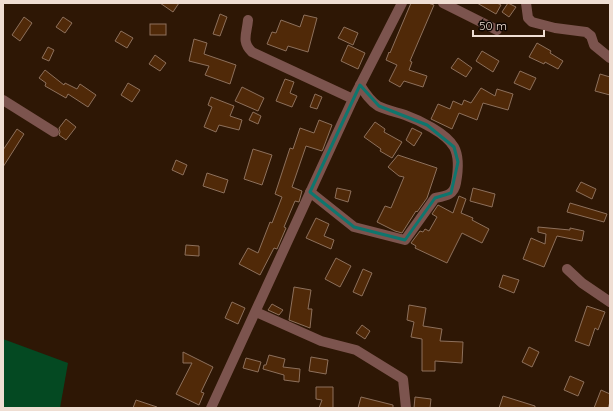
<svg xmlns="http://www.w3.org/2000/svg" width="613" height="411" font-family="Quicksand,sans-serif">
<rect width="100%" height="100%" fill="#2e1705"/>
<polygon fill="#044922" points="3,339 68,363 60,408 3,408"/>
<g fill="#502908" stroke="#8d705c">
<polygon points="160,3 179,3 173,12"/>
<polygon points="411,3 428,3 434,5 410,61 412,62 409,70 427,76 423,87 404,81 400,87 389,81 397,65 386,60 389,52 390,53"/>
<polygon points="477,3 497,3 501,5 496,14"/>
<polygon points="508,3 516,7 509,17 502,12"/>
<polygon points="220,14 227,17 220,36 213,34"/>
<polygon points="304,15 317,18 308,52 288,46 286,51 267,44 272,32 276,33 281,20 300,27"/>
<polygon points="24,17 32,23 20,41 12,35"/>
<polygon points="63,17 72,23 65,33 56,27"/>
<rect x="150" y="24" width="16" height="11"/>
<polygon points="344,27 358,33 353,45 338,38"/>
<polygon points="121,31 133,38 127,48 115,41"/>
<polygon points="194,39 207,43 204,54 236,65 230,84 205,75 209,66 189,61"/>
<polygon points="537,43 551,51 550,53 563,61 558,69 545,62 544,64 529,57"/>
<polygon points="348,45 365,53 358,69 341,61"/>
<polygon points="48,47 54,50 49,61 42,58"/>
<polygon points="482,51 499,61 493,72 476,61"/>
<polygon points="155,55 166,63 160,71 149,64"/>
<polygon points="458,58 472,68 466,77 451,68"/>
<polygon points="45,70 64,85 65,83 77,89 80,84 96,95 88,107 68,94 66,98 45,86 46,83 39,78"/>
<polygon points="520,71 536,78 530,90 514,83"/>
<polygon points="600,74 610,77 610,95 595,91"/>
<polygon points="285,79 294,82 290,93 297,96 292,107 276,101"/>
<polygon points="128,83 140,90 132,102 121,95"/>
<polygon points="242,87 264,98 258,111 235,101"/>
<polygon points="481,88 495,96 497,89 513,94 508,110 483,103 477,120 459,113 452,129 431,119 438,104 450,109 453,101 462,105 464,100 471,103"/>
<polygon points="315,94 322,97 317,109 310,107"/>
<polygon points="211,97 234,106 230,116 242,120 239,130 219,125 216,132 204,127 212,107 208,105"/>
<polygon points="253,112 261,116 258,124 249,120"/>
<polygon points="66,119 76,127 66,140 59,135 60,132 59,128"/>
<polygon points="319,120 332,125 323,149 322,151 306,146 292,187 302,191 299,202 295,201 284,227 286,228 277,249 274,248 260,275 239,264 248,248 258,253 270,222 272,223 282,197 275,194 290,148 293,149 300,128 314,133"/>
<polygon points="375,122 385,129 384,132 402,142 392,158 380,151 381,149 364,137"/>
<polygon points="412,128 422,133 414,146 406,140"/>
<polygon points="17,129 24,134 3,167 3,150"/>
<polygon points="253,149 272,155 262,185 244,179"/>
<polygon points="398,155 437,168 427,198 417,212 416,211 402,233 395,231 377,222 385,206 391,208 404,177 399,176 388,167"/>
<polygon points="176,160 187,165 183,175 172,170"/>
<polygon points="207,173 228,180 224,193 203,186"/>
<polygon points="581,182 596,189 592,199 576,191"/>
<polygon points="337,188 351,191 348,202 335,198"/>
<polygon points="473,188 495,194 492,207 470,201"/>
<polygon points="459,196 466,199 461,213 473,218 472,220 489,229 482,243 462,233 447,263 415,248 416,246 411,243 420,231 423,232 425,229 429,231 437,217 432,214 438,205 453,213"/>
<polygon points="570,203 607,214 604,222 567,212"/>
<polygon points="316,218 329,224 324,236 334,240 331,249 306,238"/>
<polygon points="538,227 570,230 570,228 584,231 582,241 557,236 544,267 523,259 531,238 545,244 546,234 538,232"/>
<polygon points="186,245 199,246 199,256 185,255"/>
<polygon points="336,258 351,266 340,287 325,279"/>
<polygon points="363,269 372,273 362,296 353,292"/>
<polygon points="503,275 519,280 514,293 499,287"/>
<polygon points="294,287 311,290 308,309 312,309 310,328 289,320"/>
<polygon points="232,302 245,308 238,324 225,318"/>
<polygon points="272,304 283,310 279,315 268,310"/>
<polygon points="409,305 426,308 423,326 442,329 440,341 463,342 462,363 435,361 435,371 422,371 422,339 411,337 414,322 407,320"/>
<polygon points="587,306 605,312 598,330 595,328 589,346 575,341"/>
<polygon points="362,325 370,331 365,339 356,333"/>
<polygon points="529,347 539,352 532,367 522,362"/>
<polygon points="183,352 213,367 201,392 204,393 199,405 176,394 192,363 183,363"/>
<polygon points="269,355 285,359 283,367 300,369 299,382 284,380 284,375 263,369 264,365 266,365"/>
<polygon points="311,357 328,360 326,374 309,371"/>
<polygon points="246,358 261,362 258,372 243,368"/>
<polygon points="570,376 584,382 578,396 564,390"/>
<polygon points="316,387 333,387 333,408 319,408 322,400 316,399"/>
<polygon points="601,390 610,394 610,402 608,408 594,408"/>
<polygon points="503,396 535,406 535,408 499,408"/>
<polygon points="361,397 393,405 393,408 358,408"/>
<polygon points="415,397 431,399 430,408 414,408"/>
<polygon points="136,400 157,407 157,408 133,408"/>
</g>
<g fill="none" stroke-linecap="round" stroke-linejoin="round">
<g stroke="#7c544e" stroke-width="10">
<polyline points="443,3 497,30"/>
<polyline points="526,3 528,18 532,22 555,28 586,32 591,36 594,45 610,58"/>
<path d="M248,20C247,33 241,42 252,52L353,99"/>
<polyline points="3,100 54,132"/>
<path d="M310,192L354,227L405,240L435,198C446,196 454,195 456,183C458,172 459,156 454,147C446,133 419,120 405,115C396,112 386,110 378,106C370,101 365,93 360,85"/>
<polyline points="567,269 582,283 610,302"/>
<polyline points="256,312 321,341 356,350 403,379 406,408"/>
<polyline points="211,408 353,99 402,3"/>
</g>
</g>
<path fill="none" stroke="#0f766e" stroke-width="3" stroke-linejoin="round" d="M360,85L379,106L427,125L454,147L458,162L451,193L435,198L405,240L354,227L310,192Z"/>
<rect width="613" height="411" fill="none" stroke="#efded3" stroke-width="8"/>
<path d="M473 30v6h71v-6" fill="none" stroke="#efded3" stroke-width="2"/>
<text x="479" y="30" font-size="12" fill="#efded3" stroke="#0f0602" stroke-width="3" paint-order="stroke">50 m</text>
</svg>
